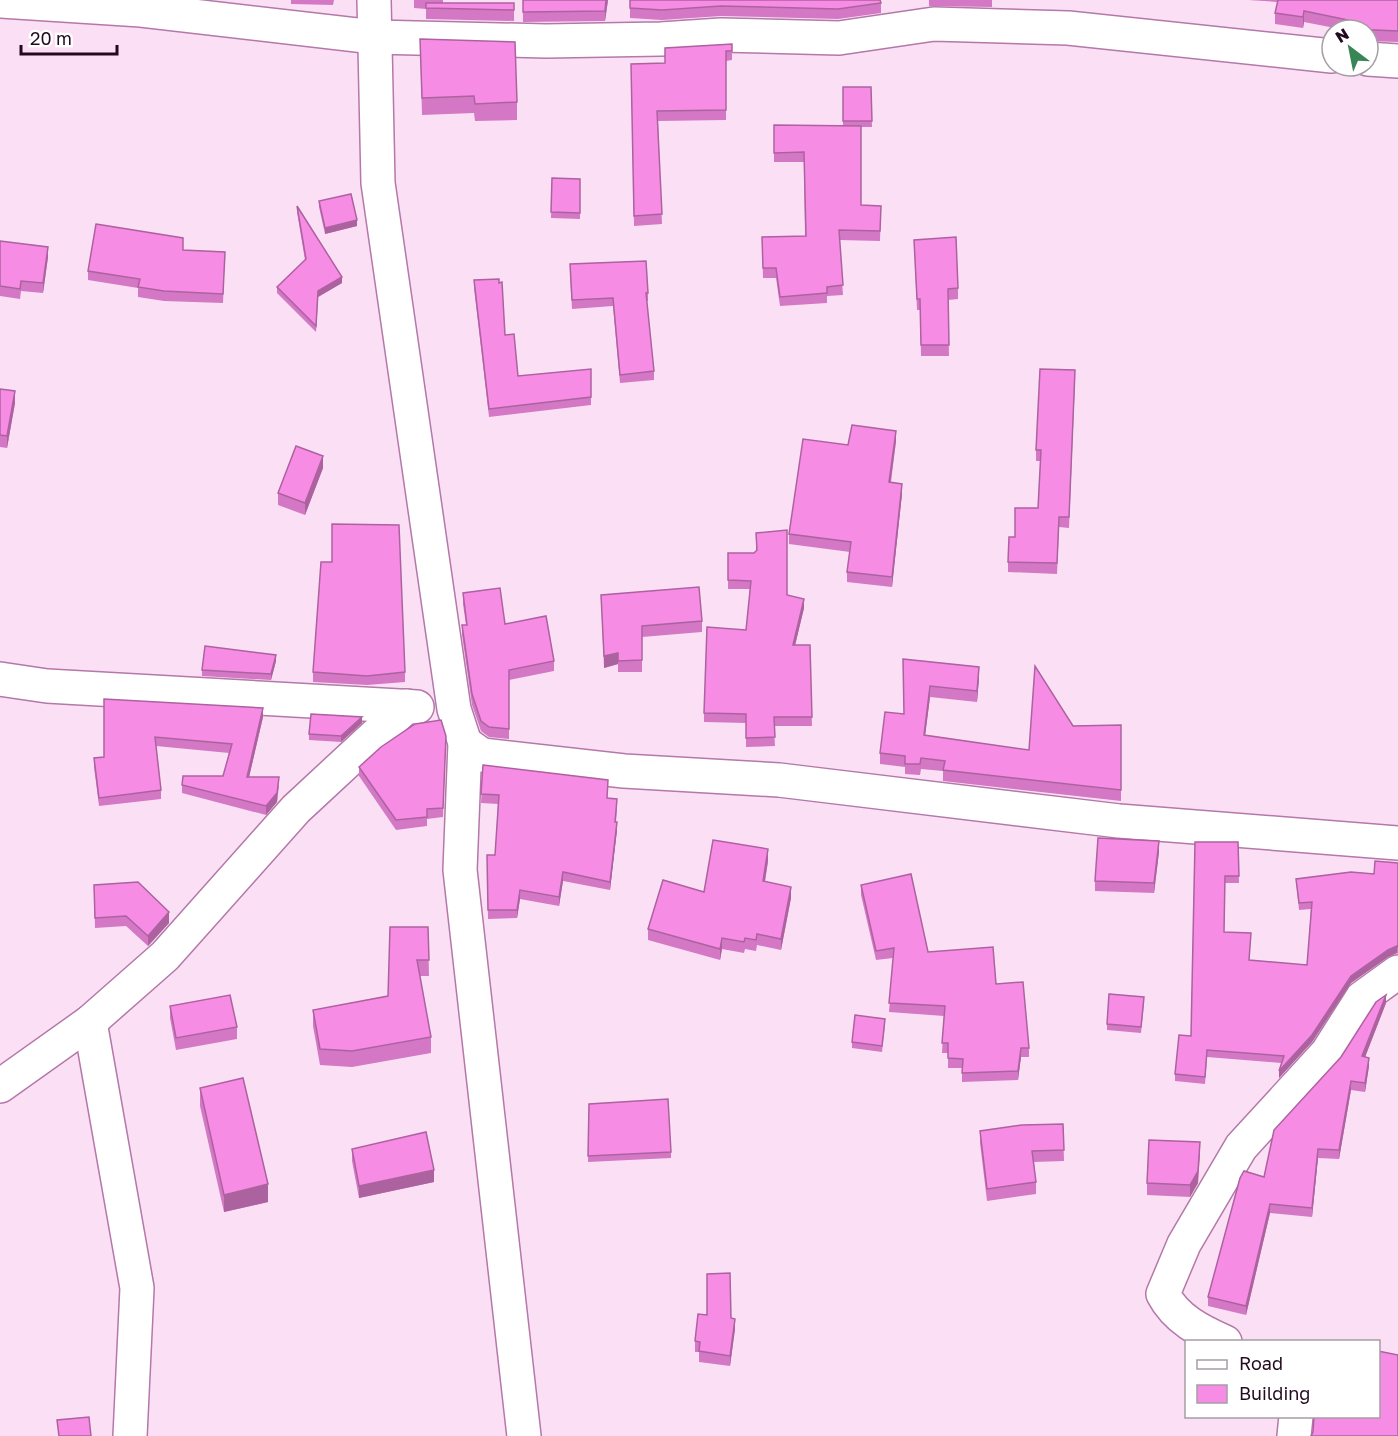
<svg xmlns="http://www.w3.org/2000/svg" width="1398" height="1436" font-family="'Golos Text',sans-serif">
<rect width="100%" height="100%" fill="#fbe0f5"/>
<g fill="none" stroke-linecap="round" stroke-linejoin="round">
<g stroke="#b478a9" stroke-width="36">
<g id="minor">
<polyline points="374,0 378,183 454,709 465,743 460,870 524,1436"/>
<polyline points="0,1 141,10 374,37 546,41 661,39 721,35 839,38 934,24 1068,28 1332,56"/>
<polyline points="1368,59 1398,61"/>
<polyline points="0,679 47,686 417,707"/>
<polyline points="465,743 482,755 624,771 779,780 1119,821 1398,843"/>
<polyline points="90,1022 137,1288 130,1436"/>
<polyline points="0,1086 90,1022 165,956 296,809 407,706"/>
<path d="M1225,1342C1200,1331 1176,1319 1163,1294L1184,1244L1241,1147L1327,1053L1362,998L1398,972"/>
<polyline points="1294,1436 1296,1416"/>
</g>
</g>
<use href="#minor" stroke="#fff" stroke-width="33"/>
</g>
<g fill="#d478c5">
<polygon points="291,0 334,0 333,5 291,4"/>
<polygon points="414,0 443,0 443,3 514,3 514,21 426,19 426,9 414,8"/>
<polygon points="523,0 608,0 605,21 523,22"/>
<polygon points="630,0 881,3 881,13 838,19 721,16 662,20 630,18"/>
<polygon points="929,0 992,0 992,7 929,6"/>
<polygon points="1248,0 1398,0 1398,42 1368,41 1368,30 1345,30 1304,22 1303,28 1275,24 1275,13 1278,2"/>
<polygon points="420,39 517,102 517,120 475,121 474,113 422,115"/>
<polygon points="732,44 732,60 726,61 726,120 658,121 662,224 634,226 631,64 665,63 665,48"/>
<polygon points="843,87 871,87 872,127 861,127 861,205 881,206 880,241 839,240 843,295 827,296 827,303 780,306 776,278 763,278 762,237 805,236 804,162 774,162 774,125 843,126"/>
<polygon points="552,178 580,179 580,219 551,218"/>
<polygon points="319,201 357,226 325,234 319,207"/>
<polygon points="297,206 342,283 318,297 316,332 277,293 277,287 305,260 297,212"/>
<polygon points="914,240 958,288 958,299 948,300 949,356 921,356 920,310 917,310"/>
<polygon points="0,241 48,257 43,293 21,291 20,299 0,296"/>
<polygon points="183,250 225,252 223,303 164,301 138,297 138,288 88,280 88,271"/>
<polygon points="570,273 648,293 648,301 646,301 654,371 654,380 620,383 613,306 572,309"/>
<polygon points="474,280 505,335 518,376 591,369 591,405 489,417 474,288"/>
<polygon points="1075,381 1069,528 1059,527 1057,574 1008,572 1008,562 1015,537 1038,508 1041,461 1036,461 1036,450"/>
<polygon points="0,389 15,403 7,448 0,447"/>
<polygon points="896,441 891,482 902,494 892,587 847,582 847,572 850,552 789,544 789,534 848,445"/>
<polygon points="323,468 305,515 278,505 278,493"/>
<polygon points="756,533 787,595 804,608 795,645 810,645 812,726 774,726 775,746 746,747 746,723 704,722 704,713 746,630 750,589 728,589 728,553 754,553 756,551"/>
<polygon points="463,593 554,661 554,671 509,680 509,739 489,737 481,731 472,705 462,635 462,625 466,625 463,604"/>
<polygon points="601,595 702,621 702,632 642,637 642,672 618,672 618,664 604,668"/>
<polygon points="903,659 979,678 977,702 930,697 925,735 1029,750 1073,726 1121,725 1121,801 943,781 943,771 921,769 920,775 905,774 905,767 880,764 880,753 904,714"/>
<polygon points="276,661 271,680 202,676 202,670"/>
<polygon points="313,672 405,672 405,682 367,685 313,682"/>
<polygon points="104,699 263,717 249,777 279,786 277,802 266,815 182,793 182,785 223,776 229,753 156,746 161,790 161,799 99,806 94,767 94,758 104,757"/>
<polygon points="362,723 341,742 309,740 309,734"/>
<polygon points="446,736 443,817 427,819 427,826 396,830 359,776 359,767"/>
<polygon points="483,765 607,798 617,808 616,822 617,830 610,890 563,881 559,906 520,899 517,918 488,919 487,855 495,855 498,804 481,803"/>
<polygon points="1195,842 1238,842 1239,883 1225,883 1224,932 1250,960 1307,965 1311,909 1299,910 1296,879 1374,874 1398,863 1398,954 1397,953 1388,957 1351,983 1312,1042 1279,1078 1281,1063 1207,1057 1205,1084 1175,1081 1175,1074 1191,1036"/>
<polygon points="1159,852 1154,893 1095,891 1095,881"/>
<polygon points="768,861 765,882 791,898 781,950 757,945 756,951 745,949 744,953 722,949 720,960 648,940 648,929 704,892"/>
<polygon points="94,885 169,923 148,946 126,926 95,928"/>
<polygon points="861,885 928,952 996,984 1029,1048 1029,1057 1021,1057 1018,1080 962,1082 962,1068 948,1068 948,1053 942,1053 944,1016 889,1012 893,958 876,960 861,895"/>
<polygon points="428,927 429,976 420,976 431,1037 431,1053 352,1067 320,1065 313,1026 313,1010 388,996"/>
<polygon points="1144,1003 1141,1033 1107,1030 1107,1024"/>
<polygon points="1386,1003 1365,1057 1369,1066 1365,1092 1351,1090 1339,1159 1318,1158 1312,1217 1270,1213 1246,1315 1208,1306 1208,1297 1264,1177 1341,1057"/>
<polygon points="170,1006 237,1027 237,1039 176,1050 170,1018"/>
<polygon points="885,1025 882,1052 852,1048 852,1042"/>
<polygon points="200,1088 268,1202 224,1212 200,1106"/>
<polygon points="589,1104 671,1152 671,1158 588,1162"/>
<polygon points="1063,1124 1064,1161 1034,1162 1036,1182 1036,1194 987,1201 980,1143 980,1131"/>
<polygon points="352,1149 434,1182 359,1198 352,1161"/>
<polygon points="1200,1154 1198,1183 1190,1197 1147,1195 1147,1183"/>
<polygon points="731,1318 735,1329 730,1366 699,1362 699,1352 695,1352 695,1341"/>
</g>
<g fill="#ad62a0">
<polygon points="606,0 608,0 605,21 605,11"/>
<polygon points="1304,11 1304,22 1303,28 1303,17"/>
<polygon points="357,220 357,226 325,234 325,228"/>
<polygon points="48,247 48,257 43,293 43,283"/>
<polygon points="342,277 342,283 318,297 316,332 318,291"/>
<polygon points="15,391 15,403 7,448 7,436"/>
<polygon points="896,431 896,441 889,492 889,482"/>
<polygon points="323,456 323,468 305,515 305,503"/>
<polygon points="902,484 902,494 892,587 892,577"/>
<polygon points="804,599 804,608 793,654 793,645"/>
<polygon points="618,653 618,664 604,668 604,656"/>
<polygon points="276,655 276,661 271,680 271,674"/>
<polygon points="979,667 979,678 977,702 977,691"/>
<polygon points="930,686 930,697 924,745 924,735"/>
<polygon points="263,708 263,717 247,786 247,777"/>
<polygon points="362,717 362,723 341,742 341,736"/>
<polygon points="279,777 277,802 266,815 266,806"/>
<polygon points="617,822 617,830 610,890 610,882"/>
<polygon points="1159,841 1159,852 1154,893 1154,883"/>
<polygon points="768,849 768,861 763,892 763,881"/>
<polygon points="563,872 563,881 559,906 559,897"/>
<polygon points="791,887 791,898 781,950 781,939"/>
<polygon points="520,890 520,899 517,918 517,910"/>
<polygon points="169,912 169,923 148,946 148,936"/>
<polygon points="722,938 722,949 720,960 720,949"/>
<polygon points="1397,946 1397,953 1388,957 1351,983 1312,1042 1279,1078 1279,1071 1351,976 1388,950"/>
<polygon points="1386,995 1386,1003 1362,1065 1362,1056"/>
<polygon points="1021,1048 1021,1057 1018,1080 1018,1071"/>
<polygon points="1369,1058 1369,1066 1365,1092 1365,1083"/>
<polygon points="1351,1081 1351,1090 1339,1159 1339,1150"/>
<polygon points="1200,1142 1198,1183 1190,1197 1190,1185"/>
<polygon points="1318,1149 1318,1158 1312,1217 1312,1208"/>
<polygon points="434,1170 434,1182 359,1198 359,1186"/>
<polygon points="268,1184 268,1202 224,1212 224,1195"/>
<polygon points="1270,1204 1270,1213 1246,1315 1246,1306"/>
<polygon points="735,1319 735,1329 730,1366 730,1356"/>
</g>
<g fill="#f78ce5" stroke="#ad62a0" stroke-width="1.5">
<polygon points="523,0 606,0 605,11 523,12"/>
<polygon points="630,0 880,0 881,3 838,9 721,6 662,10 630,8"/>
<polygon points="1278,0 1398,0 1398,31 1352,29 1353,21 1304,11 1303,17 1275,13"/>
<polygon points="426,3 514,3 514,10 426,8"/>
<polygon points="420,39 515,42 517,102 475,104 474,96 422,98"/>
<polygon points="732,44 732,51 726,51 726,110 657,111 662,214 634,216 631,64 665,63 665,48"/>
<polygon points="843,87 871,87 872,121 843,121"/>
<polygon points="774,125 861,126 861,205 881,206 880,231 839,230 843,285 827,287 827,293 780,297 776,268 763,268 762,237 806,236 804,152 774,153"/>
<polygon points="552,178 580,179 580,213 551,212"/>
<polygon points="351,194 357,220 325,228 319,201"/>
<polygon points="297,206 342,277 318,291 316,326 277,287 306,259"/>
<polygon points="96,224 183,238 183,250 225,252 223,294 164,291 138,287 140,279 88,271"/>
<polygon points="956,237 958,288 948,289 949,345 921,345 920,299 917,299 914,240"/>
<polygon points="0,241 48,247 43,283 21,281 20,289 0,286"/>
<polygon points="646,261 648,293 646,293 654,371 620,375 613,298 572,300 570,264"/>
<polygon points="499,279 499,283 502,282 505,335 514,334 518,376 591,369 591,397 489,409 474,280"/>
<polygon points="1040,369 1075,370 1069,517 1059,517 1057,563 1008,562 1009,537 1015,537 1015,508 1038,508 1041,450 1036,450"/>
<polygon points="0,389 15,391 7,436 0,435"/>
<polygon points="852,425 896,431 889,482 902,484 892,577 847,572 851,542 789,534 803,439 848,445"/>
<polygon points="296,446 323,456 305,503 278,493"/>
<polygon points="332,524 399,525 405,672 367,676 313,672 321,562 332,562"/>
<polygon points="787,530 787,595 804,599 793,645 810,645 812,717 774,717 775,737 746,738 746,714 704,713 707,627 746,630 751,581 728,580 728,553 754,553 757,550 756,533"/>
<polygon points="699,587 702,621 642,626 642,660 618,661 618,653 604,656 601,595"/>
<polygon points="500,588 505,624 546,616 554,661 509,670 509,729 489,727 481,721 472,694 462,625 467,625 463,593"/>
<polygon points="205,646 276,655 271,674 202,670"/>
<polygon points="903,659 979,667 977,691 930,686 924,735 1029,750 1035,666 1073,726 1121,725 1121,790 943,770 945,761 921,758 920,764 905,764 905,756 880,753 885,712 904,714"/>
<polygon points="104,699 263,708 247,777 279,777 277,793 266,806 182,785 183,776 223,776 232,744 155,737 161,790 99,798 94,758 104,757"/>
<polygon points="311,714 362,717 341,736 309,734"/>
<polygon points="441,720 446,736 443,808 427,809 427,817 396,820 359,767 381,747 415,724"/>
<polygon points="483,765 608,780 607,798 617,799 615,822 617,822 610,882 563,872 559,897 520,890 517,910 488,910 487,855 495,855 499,795 481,794"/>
<polygon points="1098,838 1159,841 1154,883 1095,881"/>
<polygon points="713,840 768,849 763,881 791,887 781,939 757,934 756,940 745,938 744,942 722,938 720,949 648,929 663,880 704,892"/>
<polygon points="1195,842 1238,842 1239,876 1225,876 1224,932 1251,933 1249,960 1307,965 1312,902 1299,903 1296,879 1351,872 1374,874 1375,861 1398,863 1398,947 1397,946 1388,950 1351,976 1312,1035 1279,1071 1284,1056 1207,1050 1205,1077 1175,1074 1179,1035 1191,1036"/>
<polygon points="911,874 928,952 993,947 996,984 1023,982 1029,1048 1021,1048 1018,1071 962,1073 963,1059 948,1058 948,1043 942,1043 945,1006 889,1003 894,948 876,951 861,885"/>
<polygon points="138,882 169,912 148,936 126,916 95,918 94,885"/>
<polygon points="390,927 428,927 429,960 417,960 431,1037 352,1051 320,1049 313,1010 388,996"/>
<polygon points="1109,994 1144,997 1141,1027 1107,1024"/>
<polygon points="230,995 237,1027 176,1038 170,1006"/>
<polygon points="1386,995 1362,1056 1369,1058 1365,1083 1351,1081 1339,1150 1318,1149 1312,1208 1270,1204 1246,1306 1208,1297 1240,1178 1244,1171 1264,1177 1274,1130 1341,1057 1376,1002"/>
<polygon points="855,1015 885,1019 882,1046 852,1042"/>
<polygon points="243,1078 268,1184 224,1195 200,1088"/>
<polygon points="668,1099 671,1152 588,1156 589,1104"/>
<polygon points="1063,1124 1064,1150 1032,1151 1036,1182 987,1189 980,1131 1022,1125"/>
<polygon points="426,1132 434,1170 359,1186 352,1149"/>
<polygon points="1149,1140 1200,1142 1198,1171 1190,1185 1147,1183"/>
<polygon points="730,1273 731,1318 735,1319 730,1356 699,1351 700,1342 695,1341 698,1314 707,1315 707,1274"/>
<polygon points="1378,1351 1398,1355 1398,1436 1311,1436 1313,1432 1314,1416 1378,1416"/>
<polygon points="89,1417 91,1436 59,1436 57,1420"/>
</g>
<rect x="1185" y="1340" width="195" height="78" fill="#ffffff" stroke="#a79da5" stroke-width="1.5"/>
<rect x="1197" y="1360" width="30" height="9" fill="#ffffff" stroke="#a79da5" stroke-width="1.5"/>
<text x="1239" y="1370" font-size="18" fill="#220b1e">Road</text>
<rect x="1197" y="1385" width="30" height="18" fill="#f78ce5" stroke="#a79da5" stroke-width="1.5"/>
<text x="1239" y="1400" font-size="18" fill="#220b1e">Building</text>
<g transform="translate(1350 48) rotate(328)"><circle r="28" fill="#ffffff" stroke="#a79da5" stroke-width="1.5"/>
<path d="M0-4.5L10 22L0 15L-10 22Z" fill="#388555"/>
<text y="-9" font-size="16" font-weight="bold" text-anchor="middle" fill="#220b1e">N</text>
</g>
<path d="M21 45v9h96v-9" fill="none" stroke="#220b1e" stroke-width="3"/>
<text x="30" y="45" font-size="18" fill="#220b1e" stroke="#ffffff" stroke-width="4.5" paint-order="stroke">20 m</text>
</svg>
